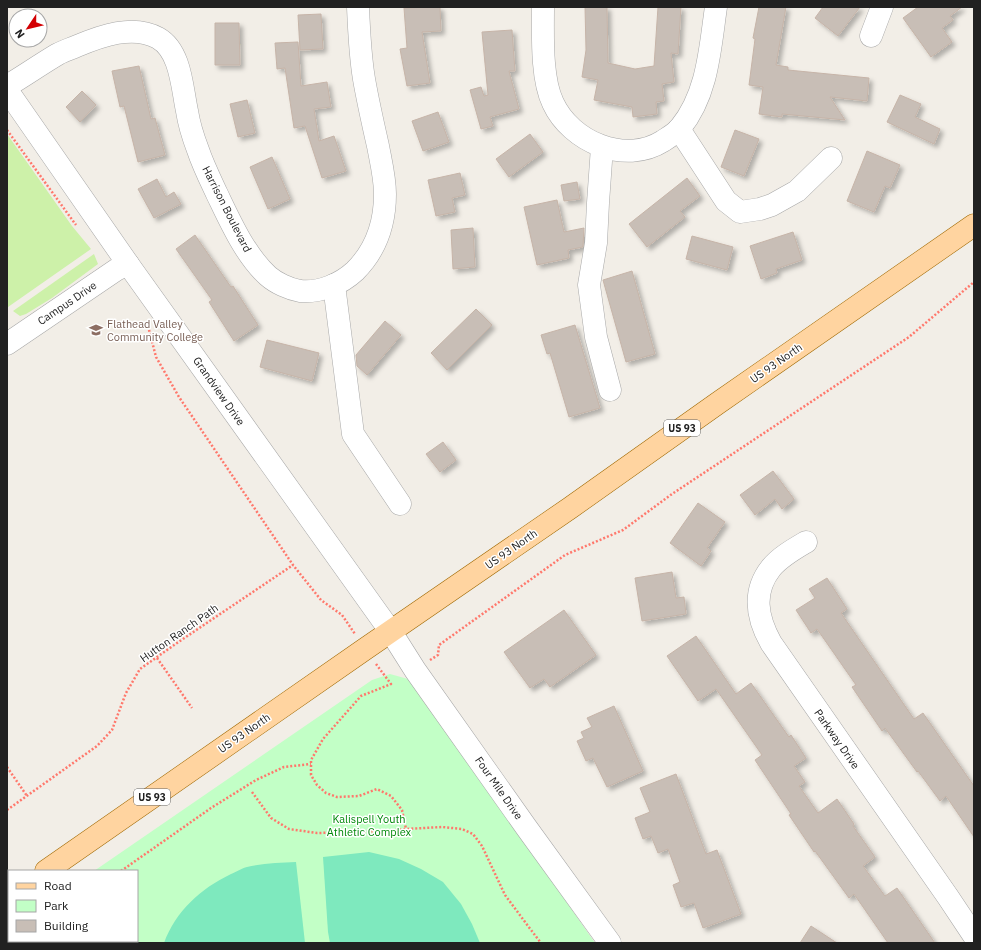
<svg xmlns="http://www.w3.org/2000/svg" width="981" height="950" font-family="'IBM Plex Sans',sans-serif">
<defs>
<filter id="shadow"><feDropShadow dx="3.5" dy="3.5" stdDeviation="2" flood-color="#0004"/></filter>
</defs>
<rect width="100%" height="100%" fill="#f2eee7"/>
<g fill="#cdf1a9">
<polygon points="7,134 72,226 91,249 8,307"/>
<polygon points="94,254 98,264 52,298 26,314 20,316 13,311"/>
</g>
<polygon fill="#c2ffc6" points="390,674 408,679 420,691 595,943 7,943 7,930 9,929 9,941 137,941 137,871 94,871 372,680"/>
<g fill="#7ee9be">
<polygon points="369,852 399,859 421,869 443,882 461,904 472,924 480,943 330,943 328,932 323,857"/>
<path d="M296,862L305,943H164C176,911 200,889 231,874C236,872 242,868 247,867C263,863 280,863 296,862Z"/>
</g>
<g fill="#c8beb6" stroke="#c6b4a8" filter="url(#shadow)">
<polygon points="431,7 440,7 441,31 422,32 430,83 407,86 400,49 407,48 404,8"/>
<polygon points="585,7 607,7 608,63 635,69 654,66 658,7 681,7 678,54 671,53 674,82 662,84 664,101 656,102 657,114 633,117 632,107 594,100 598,80 582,77 586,50"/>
<polygon points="759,7 786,7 776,65 788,67 788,70 869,78 867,101 830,97 845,120 782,114 782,117 759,114 763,87 749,85 755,39 753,38"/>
<polygon points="823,7 860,7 838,36 815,18"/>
<polygon points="918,7 962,7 950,16 953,20 942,28 952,42 931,57 903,18"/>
<polygon points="321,14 323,49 300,50 298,15"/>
<polygon points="215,23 239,23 240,65 215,65"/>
<polygon points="512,30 515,71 509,71 519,109 490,117 493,126 481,129 470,90 481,87 484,96 488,95 482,32"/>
<polygon points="298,42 301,86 327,82 331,107 314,109 319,141 334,136 346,171 322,178 305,126 294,128 285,68 277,69 275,43"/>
<polygon points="139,66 151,119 155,118 165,155 138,162 124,106 120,107 112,71"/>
<polygon points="82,91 96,105 80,122 66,107"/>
<polygon points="900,95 921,104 915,117 940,129 934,144 887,122"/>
<polygon points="247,100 255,133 238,137 230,104"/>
<polygon points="438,112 449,142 423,151 412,121"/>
<polygon points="735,130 759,139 744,176 721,167"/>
<polygon points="530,134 543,152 509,177 496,159"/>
<polygon points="867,151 900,165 890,188 885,186 874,212 847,201"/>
<polygon points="272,157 290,199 268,209 250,167"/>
<polygon points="460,173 465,195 452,198 455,212 436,216 428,180"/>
<polygon points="687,178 700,196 680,211 685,217 647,247 629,224"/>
<polygon points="157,179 166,197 174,192 181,204 154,218 138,189"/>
<polygon points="577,182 580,199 564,201 561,185"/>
<polygon points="557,200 564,232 584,228 583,247 568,250 569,258 537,265 524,207"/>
<polygon points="473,228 475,267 453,269 451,230"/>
<polygon points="793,232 802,260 776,269 777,273 761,279 750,246"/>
<polygon points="195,235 231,287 233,286 258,325 234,341 209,302 212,300 176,249"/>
<polygon points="692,236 733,247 727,270 686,259"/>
<polygon points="632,271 655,354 626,362 603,280"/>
<polygon points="476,309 492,325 447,370 431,353"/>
<polygon points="385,321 401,335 367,375 357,366 356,355"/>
<polygon points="575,325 600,408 569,417 550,353 547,354 541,335"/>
<polygon points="267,340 319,353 312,381 260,367"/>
<polygon points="443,442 456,460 440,472 426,454"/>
<polygon points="773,471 794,499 782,509 775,499 755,515 740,495"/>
<polygon points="698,503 725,522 707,548 711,551 701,566 670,543"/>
<polygon points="672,572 676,598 684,597 686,614 642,621 635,578"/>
<polygon points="827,578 847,609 841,613 914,719 923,713 974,786 974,837 946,796 940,801 918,771 917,772 885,728 882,731 852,687 856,685 817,629 811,633 796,610 815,598 809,589"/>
<polygon points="564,610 596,655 550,687 544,679 530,688 504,652"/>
<polygon points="696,636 736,694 751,683 789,737 791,735 806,758 794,766 805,782 799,786 818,813 837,799 854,824 853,826 875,857 863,866 885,896 897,888 935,943 888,943 854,894 849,898 815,851 814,852 789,815 791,814 755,760 762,755 716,689 698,701 667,656"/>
<polygon points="614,706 643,771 607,787 593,758 586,761 577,741 584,738 581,732 592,727 587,718"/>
<polygon points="676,774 706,854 717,850 741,914 703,928 694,903 681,907 673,885 680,882 668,849 658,853 651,836 643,839 635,818 650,812 640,788"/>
<polygon points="811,926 837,943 800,943"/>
</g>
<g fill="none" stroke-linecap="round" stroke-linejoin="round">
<g stroke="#a8a8a8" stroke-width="23">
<g id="minor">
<path d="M543,7C543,35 541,78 553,103C571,142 625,165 663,141C669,137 676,133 680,128C708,94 710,48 716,7"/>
<polyline points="871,36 882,7"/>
<path d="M7,86C24,76 41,64 58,54C64,51 70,49 77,46C101,36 133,24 158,38C181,51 182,88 187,111C189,124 193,137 198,150C203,165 210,179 217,194C230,221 245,255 268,276C276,283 289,289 300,291C320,293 341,284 355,271C376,250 385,223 385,194C385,178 381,162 378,146C373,124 368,102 364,79C360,55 359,31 358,7"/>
<polyline points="7,90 128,264 391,632 415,670 526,827 610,943"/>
<polyline points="679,129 726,201 740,212 760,209 772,205 797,191 831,158"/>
<polyline points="602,147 598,203 596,243 589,285 596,337 610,390"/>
<polyline points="334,285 353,434 400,504"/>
<polyline points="7,344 116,270 128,264"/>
<path d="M806,542C794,549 780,557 771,568C752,592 757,618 771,643L948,897L974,936"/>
</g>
</g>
<g stroke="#9f6800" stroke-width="23">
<g id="major">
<polyline points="46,871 365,649 570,508 718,403 974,225"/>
<polyline points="7,898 9,897"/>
</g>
</g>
<g stroke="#ff786c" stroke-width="2.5" stroke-dasharray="2 2" stroke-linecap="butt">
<polyline points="7,130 76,225"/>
<polyline points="148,326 156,357 179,397 293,565 321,600 342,615 355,634"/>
<polyline points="157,658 192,708"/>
<polyline points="430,660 438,655 439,645 565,555 623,530 672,494 909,337 974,282"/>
<polyline points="376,664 391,684 361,696 323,739 311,760 311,775 317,785 326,793 337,797 359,796 377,789 391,796 402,810 406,829"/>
<polyline points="7,767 27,796"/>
<polyline points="252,792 271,818 289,829 317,833 390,831 406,829 442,827 462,829 473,834 482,846 505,895 528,926 541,943"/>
<polyline points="7,810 97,746 112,730 126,693 140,669 177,643 293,565"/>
<polyline points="121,871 211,808 256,780 284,767 311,764"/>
<polyline points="18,943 21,941"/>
</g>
<use href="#minor" stroke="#fff" stroke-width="22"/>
<use href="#major" stroke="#ffd4a0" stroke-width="22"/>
</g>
<defs>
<g id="university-bare" transform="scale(1.08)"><path d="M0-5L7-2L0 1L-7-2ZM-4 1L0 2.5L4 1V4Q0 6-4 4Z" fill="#8d6e63" stroke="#fff" stroke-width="2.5" paint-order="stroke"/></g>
</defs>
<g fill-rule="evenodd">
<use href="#university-bare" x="96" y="330"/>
</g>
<g text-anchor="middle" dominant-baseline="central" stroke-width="3" stroke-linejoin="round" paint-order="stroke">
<g fill="#fff" stroke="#646464" stroke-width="1">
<rect x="664" y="420" width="36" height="16" rx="3"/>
<rect x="134" y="789" width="36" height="16" rx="3"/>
</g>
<g font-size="10" font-weight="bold" fill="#212121">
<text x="682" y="428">US 93</text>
<text x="152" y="797">US 93</text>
</g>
<g font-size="11" fill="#212121" stroke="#fff">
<text transform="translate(227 209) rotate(63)">Harrison Boulevard</text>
<text transform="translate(67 303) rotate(-34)">Campus Drive</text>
<text transform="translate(776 363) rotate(-35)">US 93 North</text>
<text transform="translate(219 391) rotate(55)">Grandview Drive</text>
<text transform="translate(511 549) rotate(-35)">US 93 North</text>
<text transform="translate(179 633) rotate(-35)">Hutton Ranch Path</text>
<text transform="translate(244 733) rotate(-35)">US 93 North</text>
<text transform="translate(837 739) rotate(55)">Parkway Drive</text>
<text transform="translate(499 788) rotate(55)">Four Mile Drive</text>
</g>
<g font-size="11" fill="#785e54" stroke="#fff" text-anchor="start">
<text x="107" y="324">Flathead Valley<tspan x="107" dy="13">Community College</tspan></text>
</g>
<g font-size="11" fill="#01880a" stroke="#fff">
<text x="369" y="819">Kalispell Youth<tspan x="369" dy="13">Athletic Complex</tspan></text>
</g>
</g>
<rect width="981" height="950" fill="none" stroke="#212121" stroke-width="16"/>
<rect x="8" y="870" width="130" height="72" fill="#ffffff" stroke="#a6a6a6"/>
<rect x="16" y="883" width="20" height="6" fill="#ffd4a0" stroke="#a6a6a6"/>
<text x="44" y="890" font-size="12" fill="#212121">Road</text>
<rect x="16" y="900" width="20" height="12" fill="#c2ffc6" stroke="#a6a6a6"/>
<text x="44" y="910" font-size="12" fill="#212121">Park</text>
<rect x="16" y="920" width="20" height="12" fill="#c8beb6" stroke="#a6a6a6"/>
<text x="44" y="930" font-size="12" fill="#212121">Building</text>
<g transform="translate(28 28) rotate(235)"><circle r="19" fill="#ffffff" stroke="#a6a6a6"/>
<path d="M0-3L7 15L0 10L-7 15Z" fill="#d30003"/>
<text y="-6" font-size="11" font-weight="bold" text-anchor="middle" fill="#212121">N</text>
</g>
</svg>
